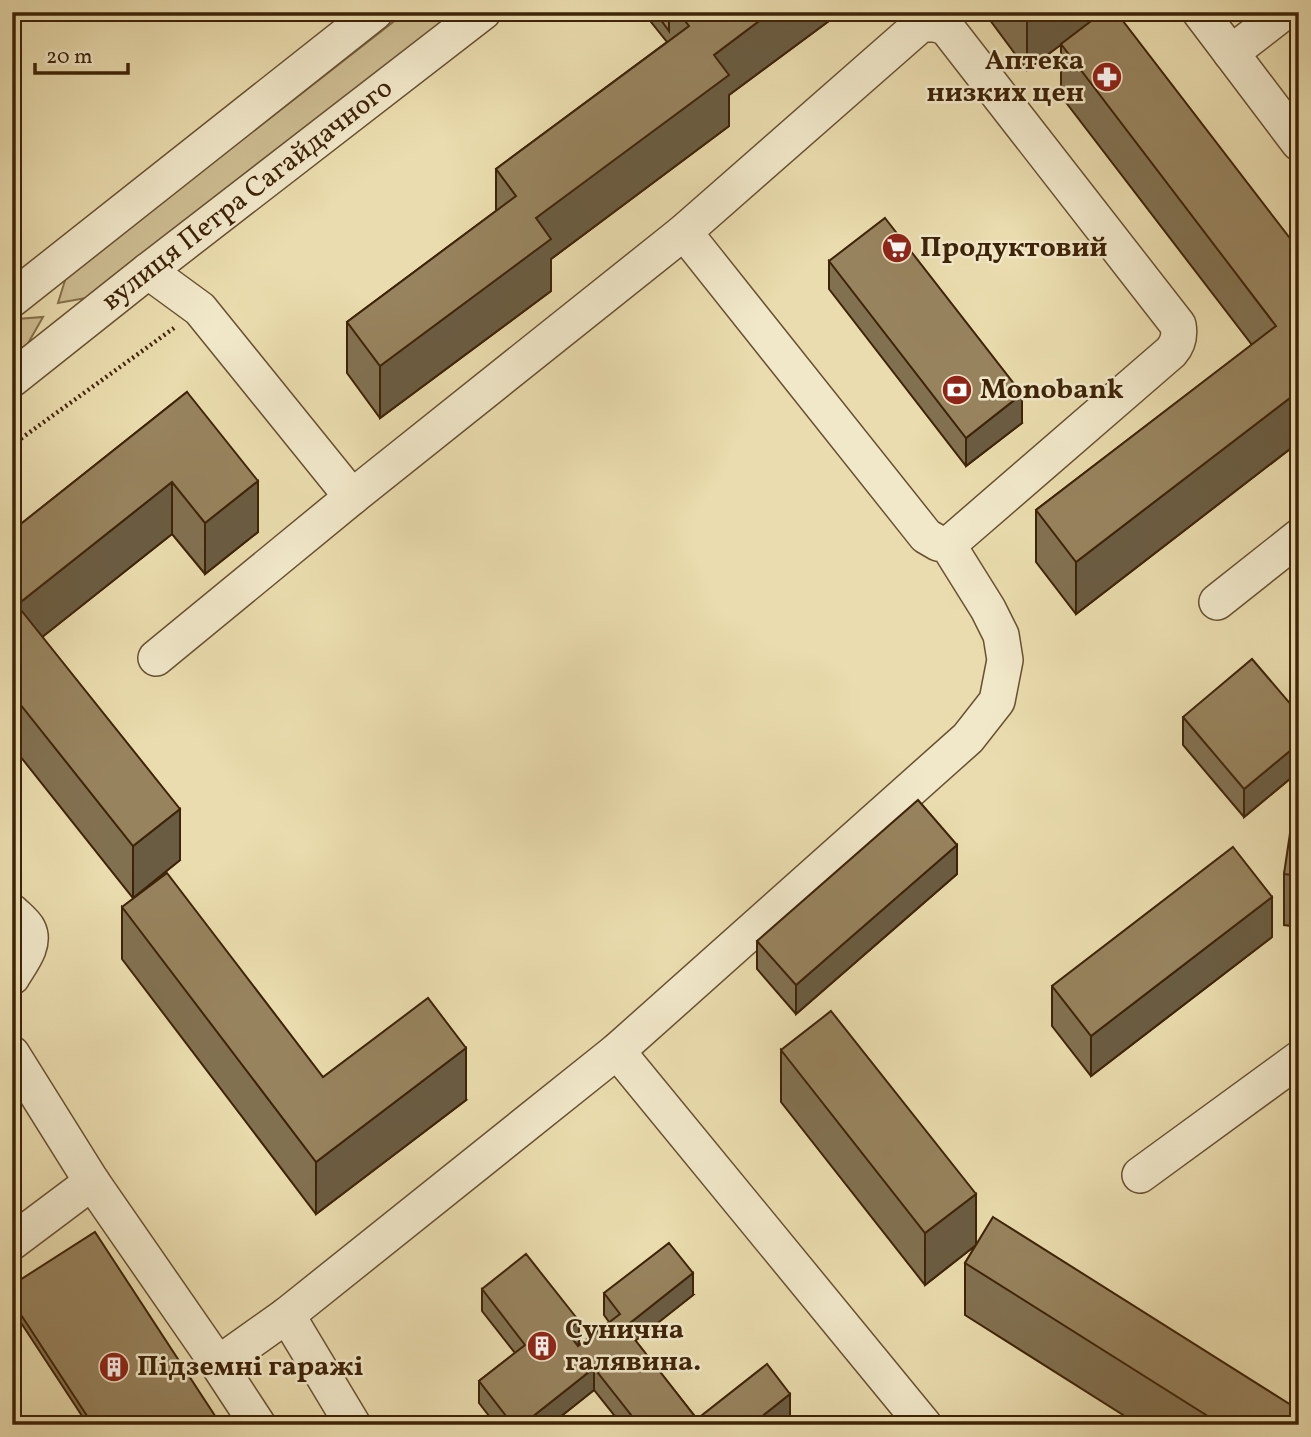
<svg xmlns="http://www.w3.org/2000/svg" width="1311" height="1437" font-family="Vollkorn,serif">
<rect width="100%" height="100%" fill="#eadcae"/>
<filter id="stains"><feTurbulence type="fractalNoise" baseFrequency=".00286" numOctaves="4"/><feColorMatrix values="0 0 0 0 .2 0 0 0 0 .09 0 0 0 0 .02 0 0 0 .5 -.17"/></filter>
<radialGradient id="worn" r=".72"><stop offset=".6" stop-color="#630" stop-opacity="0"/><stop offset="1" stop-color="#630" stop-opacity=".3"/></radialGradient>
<g fill="#cdbd92" stroke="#85704c" stroke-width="2">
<polygon points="406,12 455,12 86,298 58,303 66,277"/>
<polygon points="43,317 27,345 12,356 12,323 17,319"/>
</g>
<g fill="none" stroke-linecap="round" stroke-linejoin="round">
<g stroke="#685131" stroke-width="38">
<g id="minor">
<polyline points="1200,12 1299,143"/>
<polyline points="1231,53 1284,12"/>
<polyline points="148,271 200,309 352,497 156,658"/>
<polyline points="12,299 375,12"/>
<path id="s1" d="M12,379L148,271L483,12"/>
<path d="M352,497L684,232L921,24H935L946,27L1178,325C1180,336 1178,344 1171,352L948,545"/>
<polyline points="1217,602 1299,537"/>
<path d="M12,912C17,917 25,923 28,929C36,945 20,963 12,977"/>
<polyline points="617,1051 924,1425"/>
<polyline points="12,1054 92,1182 218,1364 258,1425"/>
<polyline points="1140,1175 1299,1059"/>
<polyline points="12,1242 92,1182"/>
<polyline points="287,1315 353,1425"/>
<polyline points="218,1364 287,1315 617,1051 968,738 997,701 1005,660 1001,635 988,609 948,545 938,543 926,536 684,232"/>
</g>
</g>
<polyline stroke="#3d2307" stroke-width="4.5" stroke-dasharray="2 3.5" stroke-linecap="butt" points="12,445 174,328"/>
<use href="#minor" stroke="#f1e8ca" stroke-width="35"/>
</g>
<g fill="#827151" stroke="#3d2307" stroke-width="2">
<polygon points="643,12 841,12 729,95 729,126 551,259 551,291 380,418 347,373 347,322 496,211 496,169 667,42"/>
<polygon points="984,12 1089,12 1089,23 1299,250 1299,442 1076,614 1036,562 1036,510 1252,345 1061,96 1061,44 1027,70"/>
<polygon points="829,261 1022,423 966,466 829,289"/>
<polygon points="187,392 258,532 205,574 172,534 42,637 180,860 133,898 12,746 12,531"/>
<polygon points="1299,714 1299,776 1297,773 1244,817 1183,745 1183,717"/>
<polygon points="1299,814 1299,927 1284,925 1284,874"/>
<polygon points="957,874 796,1014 757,969 757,941"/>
<polygon points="122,907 323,1077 466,1100 316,1214 122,959"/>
<polygon points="1272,937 1091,1076 1052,1026 1052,986"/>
<polygon points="781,1050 976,1245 1299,1425 1139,1425 965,1315 965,1263 976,1245 925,1285 781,1102"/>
<polygon points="12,1285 221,1425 88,1425 12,1309"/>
<polygon points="482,1289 579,1343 577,1345 578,1346 609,1322 604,1315 604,1293 693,1295 635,1340 697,1419 790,1416 779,1425 622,1425 594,1390 550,1425 496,1425 479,1403 479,1381 515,1353 482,1311"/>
</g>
<g fill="#6a5c42" stroke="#3d2307" stroke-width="2">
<polygon points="771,12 841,12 729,95 729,126 551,259 551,291 380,418 380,366 536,218 714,55"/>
<polygon points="1035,12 1089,12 1089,24 1027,70 1027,18"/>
<polygon points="1299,391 1299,442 1076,614 1076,562"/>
<polygon points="1022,394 1022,423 966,466 966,438"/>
<polygon points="258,481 258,532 205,574 205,523"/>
<polygon points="172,482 172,534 17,657 17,605"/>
<polygon points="1297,745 1297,773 1244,817 1244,789"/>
<polygon points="180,809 180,860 133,898 133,846"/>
<polygon points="957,845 957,874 796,1014 796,985"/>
<polygon points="1272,897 1272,937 1091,1076 1091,1036"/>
<polygon points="466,1048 466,1100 316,1214 316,1162"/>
<polygon points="976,1194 976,1245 925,1285 925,1233"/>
<polygon points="693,1273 693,1295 625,1349 625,1327"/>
<polygon points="579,1321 579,1343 566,1353 566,1331"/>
<polygon points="594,1368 594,1390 550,1425 522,1425"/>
<polygon points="790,1394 790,1416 779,1425 751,1425"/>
</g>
<g fill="#97835e" stroke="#3d2307" stroke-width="2">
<polygon points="655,12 669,12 669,31"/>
<polygon points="678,12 771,12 714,55 729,75 536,218 551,239 380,366 347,322 516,196 496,169 689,26"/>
<polygon points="1023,12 1035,12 1027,18"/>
<polygon points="1103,12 1116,12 1299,250 1299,391 1076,562 1036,510 1276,326 1061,44"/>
<polygon points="885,218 1022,394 966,438 829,261"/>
<polygon points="187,392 258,481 205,523 172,482 17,605 180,809 133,846 12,694 12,531"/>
<polygon points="1252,659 1299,714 1299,747 1297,745 1244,789 1183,717"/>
<polygon points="918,800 957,845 796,985 757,941"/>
<polygon points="1293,813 1299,814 1299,876 1284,874"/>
<polygon points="1233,847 1272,897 1091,1036 1052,986"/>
<polygon points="167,873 323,1077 428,998 466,1048 316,1162 122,907"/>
<polygon points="831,1011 976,1194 925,1233 781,1050"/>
<polygon points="993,1217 1299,1410 1299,1425 1222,1425 965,1263"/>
<polygon points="95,1232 221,1425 93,1425 12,1301 12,1285"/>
<polygon points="669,1243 693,1273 625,1327 697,1419 767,1364 790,1394 751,1425 715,1425 712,1420 706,1425 639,1425 594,1368 522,1425 513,1425 479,1381 525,1345 482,1289 526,1254 579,1321 566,1331 578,1346 620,1314 604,1293"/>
</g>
<defs>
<g id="pharmacy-disc" transform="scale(1.575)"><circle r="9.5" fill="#8f2418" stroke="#f1e8ca"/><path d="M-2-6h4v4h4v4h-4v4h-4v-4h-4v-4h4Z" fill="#fff"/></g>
<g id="supermarket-disc" transform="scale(1.575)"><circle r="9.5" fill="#8f2418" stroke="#f1e8ca"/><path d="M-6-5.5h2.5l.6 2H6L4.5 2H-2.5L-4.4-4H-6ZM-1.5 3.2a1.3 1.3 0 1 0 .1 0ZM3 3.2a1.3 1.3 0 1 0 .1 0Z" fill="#fff"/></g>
<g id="bank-disc" transform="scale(1.575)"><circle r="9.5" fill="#8f2418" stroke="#f1e8ca"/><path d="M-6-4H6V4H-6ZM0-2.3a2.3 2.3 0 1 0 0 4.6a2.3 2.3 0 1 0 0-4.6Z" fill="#fff"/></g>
<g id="building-disc" transform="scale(1.575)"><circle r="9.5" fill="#8f2418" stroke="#f1e8ca"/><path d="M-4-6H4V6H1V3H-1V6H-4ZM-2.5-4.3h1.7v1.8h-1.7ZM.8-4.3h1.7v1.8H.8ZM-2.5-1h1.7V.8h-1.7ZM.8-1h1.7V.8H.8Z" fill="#fff"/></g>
</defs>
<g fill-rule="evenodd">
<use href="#pharmacy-disc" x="1107" y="77"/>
<use href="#supermarket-disc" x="897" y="248"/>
<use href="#bank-disc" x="957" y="390"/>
<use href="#building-disc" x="542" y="1346"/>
<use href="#building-disc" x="114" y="1367"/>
</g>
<g text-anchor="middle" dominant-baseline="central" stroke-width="5" stroke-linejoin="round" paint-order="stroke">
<g font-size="28" font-weight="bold" fill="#3d2307" stroke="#f1e8ca" text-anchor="start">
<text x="1084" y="61" text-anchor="end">Аптека<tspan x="1084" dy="32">низких цен</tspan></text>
<text x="920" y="248">Продуктовий</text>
<text x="980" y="390">Monobank</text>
<text x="565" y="1330">Сунична<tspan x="565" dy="32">галявина.</tspan></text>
<text x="137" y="1367">Підземні гаражі</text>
</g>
<g font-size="28" fill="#3d2307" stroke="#f1e8ca">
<text stroke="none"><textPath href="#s1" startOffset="299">вулиця Петра Сагайдачного</textPath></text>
</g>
</g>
<rect width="1311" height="1437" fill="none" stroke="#eadcae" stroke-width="42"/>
<rect x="14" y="14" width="1283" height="1409" fill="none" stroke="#3d2307" stroke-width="3.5"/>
<rect x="21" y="21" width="1269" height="1395" fill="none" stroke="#3d2307" stroke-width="2"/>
<path d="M35 63v10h93v-10" fill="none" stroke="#3d2307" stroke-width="3.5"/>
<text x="46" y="63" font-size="21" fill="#3d2307" stroke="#f1e8ca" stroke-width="5" paint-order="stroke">20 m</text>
<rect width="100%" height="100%" filter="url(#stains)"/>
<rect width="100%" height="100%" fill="url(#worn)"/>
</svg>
